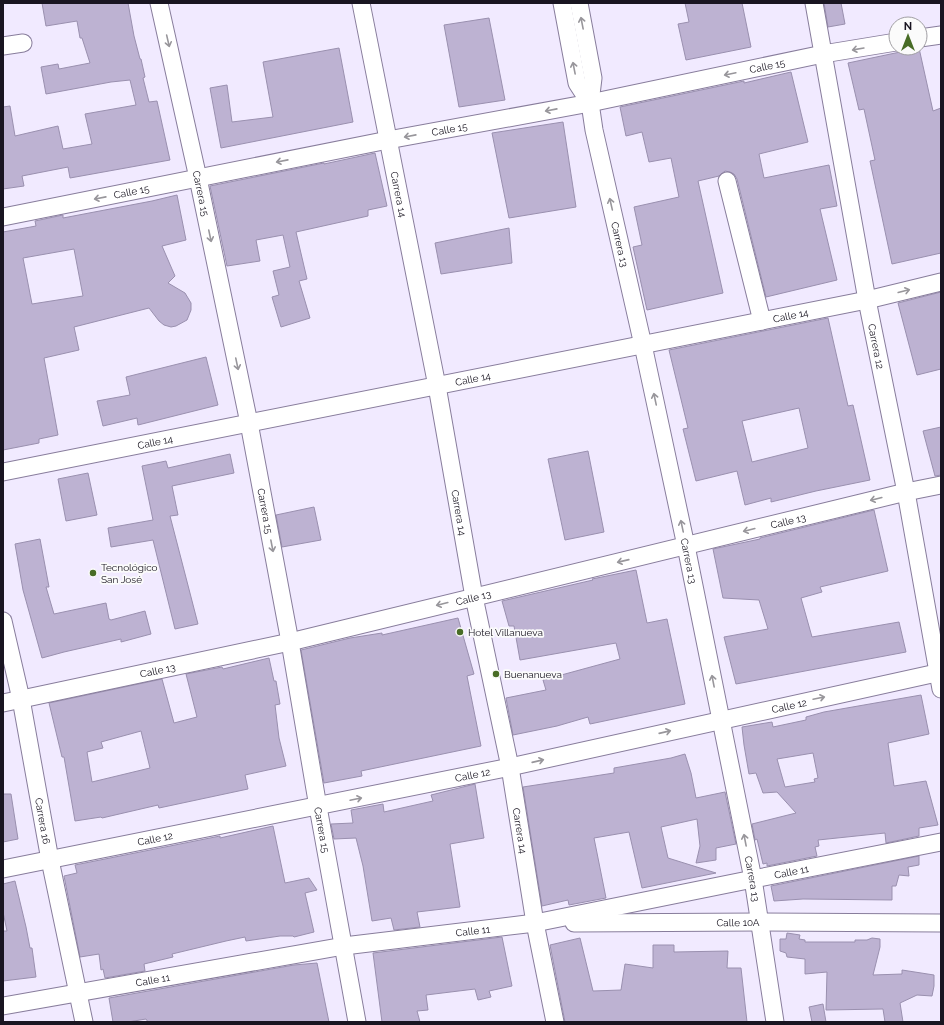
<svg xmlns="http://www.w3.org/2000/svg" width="944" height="1025" font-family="Raleway,sans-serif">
<rect width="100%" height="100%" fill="#f1eaff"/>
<g fill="#bdb2d2" stroke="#9a90af" fill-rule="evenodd">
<polygon points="42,3 128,3 134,36 140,59 141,59 145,77 143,78 149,102 157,101 170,160 70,178 68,167 22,176 24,186 3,189 3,107 10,106 15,136 58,126 63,149 92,144 85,114 136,105 130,80 111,82 46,94 41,67 58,64 59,69 90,63 82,38 80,38 77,21 46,26"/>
<polygon points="685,3 742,3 751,47 686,60 678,24 689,22"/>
<polygon points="824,3 841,3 845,24 828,27"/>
<polygon points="489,18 505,100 459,107 444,25"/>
<polygon points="339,48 353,122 221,148 210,88 227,85 232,122 273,117 263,62"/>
<polygon points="919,48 933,111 941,108 941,253 892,264 870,161 875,160 864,109 859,110 848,63"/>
<polygon points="791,72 808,142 759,154 764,178 829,165 837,206 820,209 837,280 766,297 737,179 734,174 730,172 725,171 719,176 698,181 723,293 647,310 633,247 642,245 634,207 679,197 671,158 649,162 642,132 626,136 620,107 744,81 744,83"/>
<polygon points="563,122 576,207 509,218 492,133"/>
<polygon points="375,153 387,206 368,210 368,216 296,232 307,279 299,281 310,318 281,327 272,297 279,295 273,271 290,267 283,235 256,240 260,261 227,266 210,186 324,163 324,164"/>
<path d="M177,195L186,240L162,246L175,276L168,283L185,293L191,303V310L187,320L176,326L171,327L164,325L159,321L149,308L74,327L79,350L44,358L58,435L39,439V443L3,450V232L36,226L35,221L63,215V218L152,201ZM74,249L83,296L32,304L23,258Z"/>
<polygon points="509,228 512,263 441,274 435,243"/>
<polygon points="941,292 941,369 917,375 898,303"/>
<path d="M828,318L848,406L853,405L870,480L816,491L771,502V498L745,505L737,471L696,481L683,429L688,428L669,350ZM799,408L808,448L752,462L742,421Z"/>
<polygon points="206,357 218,405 138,425 137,418 103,426 97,401 130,395 126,377"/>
<polygon points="941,427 941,475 935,476 923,431"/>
<polygon points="588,451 604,532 565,540 548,459"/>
<polygon points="230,454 234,473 172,486 178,515 170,516 198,624 175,629 153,540 111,547 108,528 153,520 142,466 166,461 168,468"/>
<polygon points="88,473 97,515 66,521 58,479"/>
<polygon points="314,507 321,540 282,547 276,515"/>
<polygon points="874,510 888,571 820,587 822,592 801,598 812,637 899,622 906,652 736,684 724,637 768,629 759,600 723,598 713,549 760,539 760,538"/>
<polygon points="40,539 49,587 46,587 54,614 106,603 109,619 111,620 145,611 151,634 121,642 121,639 64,652 42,658 23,590 15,544"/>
<polygon points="636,570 647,623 667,619 685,704 590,724 588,717 557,726 513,735 506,698 546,690 543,680 620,659 616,643 520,660 514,626 509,626 502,601 593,580 592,579"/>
<polygon points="458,618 474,674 467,676 481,746 361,771 362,776 324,783 301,650 350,638 382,633 382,635"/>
<path d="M269,658L274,681H276L280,704L275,705L279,738L286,766L245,775L248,789L159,808L158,805L102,818L101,817L75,821L64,757H62L49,703L162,679L174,723L197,717L186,674L222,667L223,669ZM141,731L150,768L92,782L87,752L103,748L101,742Z"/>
<path d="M921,695L929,734L888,743L894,786L926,781L938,825L919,828V836L886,843L885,833L818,840L819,846L815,847L817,856L767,866V863L763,864L757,839L755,840L752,824L796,813L777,792L763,793L756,773L749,774L744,745L742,727L772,722L773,727L806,720V717L824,712ZM813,753L818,778L814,779L815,782L785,787L777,759Z"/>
<polygon points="685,754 691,773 696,798 725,792 736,844 716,848 716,860 696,863 700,846 697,819 661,827 668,858 716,873 642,888 629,832 594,838 606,898 569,905 568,900 542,906 523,787 614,773 614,768 671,758"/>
<polygon points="475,784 484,838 450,844 460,907 417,912 420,927 394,930 391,918 372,921 363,866 356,838 334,839 331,824 353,823 351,810 383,804 384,812 433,801 431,795"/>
<polygon points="3,794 11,794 18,839 3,842"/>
<polygon points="273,826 285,883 309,878 317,890 305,893 314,932 294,937 293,936 280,936 246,941 245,937 226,941 172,954 173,957 144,964 145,971 105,978 103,969 101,970 99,954 80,957 64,876 77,873 75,865 220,836 220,838"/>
<polygon points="919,856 919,865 908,867 909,876 899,875 896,886 892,886 892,900 803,899 774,901 771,886"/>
<polygon points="15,881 26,927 30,948 32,948 36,977 3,981 3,931 7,931 3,912 3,884"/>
<polygon points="787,933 800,935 799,939 805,940 805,942 855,942 855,940 867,940 872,938 880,939 880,947 873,975 902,974 902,970 934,975 934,986 932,996 917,995 900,1003 903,1022 885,1022 883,1009 826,1010 827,972 805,974 805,959 787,957 786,953 780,951 780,939 786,939"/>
<polygon points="502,937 512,986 489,991 491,997 478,1000 475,989 426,995 428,1010 417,1011 420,1022 382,1022 373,953"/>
<polygon points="580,938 593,991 621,990 625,964 653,968 653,945 674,945 674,952 728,951 727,968 741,968 747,1022 565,1022 550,945"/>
<polygon points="317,963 329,1022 148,1022 146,1019 128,1022 113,1022 109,998 294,965"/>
<polygon points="823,1004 826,1022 812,1022 809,1007"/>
</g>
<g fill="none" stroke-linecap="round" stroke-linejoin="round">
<g stroke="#887d9c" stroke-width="19">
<g id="minor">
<path id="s1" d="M159,3L198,178L249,423L290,642L318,807L357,1022"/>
<path id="s2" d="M361,3L437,386L474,597L510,767L535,923L555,1022"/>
<polyline points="562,3 577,83 590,103"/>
<path id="s3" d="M579,3L593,78L590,103L594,130L643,345L686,546L753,879L775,1022"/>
<path id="s4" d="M814,3L867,300L906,492L941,689"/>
<polyline points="920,38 941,35"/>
<polyline points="3,46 23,43"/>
<polyline points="727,181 762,321"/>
<path id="s5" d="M3,217L388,140L590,103L823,54L896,42"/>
<path id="s6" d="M3,472L867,300L941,282"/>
<path id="s7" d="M3,621L21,699L50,860L84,1022"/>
<path id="s8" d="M3,703L290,642L906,492L941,485"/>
<path id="s9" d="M3,869L510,767L941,672"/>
<path id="s10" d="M574,923L760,922L941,923"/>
<path id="s11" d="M3,1006L344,946L535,923L753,879L941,842"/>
</g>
</g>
<use href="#minor" stroke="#fff" stroke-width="17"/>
</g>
<defs><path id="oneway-shaft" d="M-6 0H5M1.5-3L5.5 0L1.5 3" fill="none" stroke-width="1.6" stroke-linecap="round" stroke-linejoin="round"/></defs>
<g stroke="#98969b">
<use href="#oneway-shaft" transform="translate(582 23) rotate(-101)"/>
<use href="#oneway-shaft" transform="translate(168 41) rotate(77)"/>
<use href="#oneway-shaft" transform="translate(858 49) rotate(170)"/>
<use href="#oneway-shaft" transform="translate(574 68) rotate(-101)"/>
<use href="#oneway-shaft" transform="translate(730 74) rotate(168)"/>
<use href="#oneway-shaft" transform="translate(551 110) rotate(169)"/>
<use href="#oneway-shaft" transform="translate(410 136) rotate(169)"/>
<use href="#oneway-shaft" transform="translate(282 161) rotate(169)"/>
<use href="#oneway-shaft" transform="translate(100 198) rotate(169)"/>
<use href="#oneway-shaft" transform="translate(611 204) rotate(-103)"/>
<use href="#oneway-shaft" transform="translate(210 236) rotate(78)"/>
<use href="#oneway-shaft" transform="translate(904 291) rotate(-14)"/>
<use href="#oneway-shaft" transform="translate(237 364) rotate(78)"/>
<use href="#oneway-shaft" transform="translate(655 399) rotate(-102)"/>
<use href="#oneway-shaft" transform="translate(876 499) rotate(166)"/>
<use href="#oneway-shaft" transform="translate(682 526) rotate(-102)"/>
<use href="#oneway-shaft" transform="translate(749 530) rotate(166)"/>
<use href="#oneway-shaft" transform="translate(272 546) rotate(79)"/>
<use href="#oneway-shaft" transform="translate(623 561) rotate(167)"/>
<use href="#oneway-shaft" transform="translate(442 604) rotate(166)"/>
<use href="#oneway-shaft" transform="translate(713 681) rotate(-101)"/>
<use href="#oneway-shaft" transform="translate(819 698) rotate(-12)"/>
<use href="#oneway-shaft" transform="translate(665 732) rotate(-13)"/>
<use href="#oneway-shaft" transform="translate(538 761) rotate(-13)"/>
<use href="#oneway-shaft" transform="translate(356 799) rotate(-12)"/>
<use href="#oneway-shaft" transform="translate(745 840) rotate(-101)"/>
</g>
<g fill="#486c26" stroke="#fbfbfb" stroke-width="1.5">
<circle cx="93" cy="573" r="4"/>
<circle cx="460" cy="632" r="4"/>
<circle cx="496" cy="674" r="4"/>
</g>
<g text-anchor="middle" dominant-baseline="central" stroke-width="3.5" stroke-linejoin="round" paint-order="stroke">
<g font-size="10" fill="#191521" stroke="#fbfbfb">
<text stroke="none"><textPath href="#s5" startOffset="779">Calle 15</textPath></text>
<text stroke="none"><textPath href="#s5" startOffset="455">Calle 15</textPath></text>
<text stroke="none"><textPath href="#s5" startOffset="131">Calle 15</textPath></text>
<text stroke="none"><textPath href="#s1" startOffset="195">Carrera 15</textPath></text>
<text stroke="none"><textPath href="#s2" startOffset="195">Carrera 14</textPath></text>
<text stroke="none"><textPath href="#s3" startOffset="246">Carrera 13</textPath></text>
<text stroke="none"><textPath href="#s6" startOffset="803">Calle 14</textPath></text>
<text stroke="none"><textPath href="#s4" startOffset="349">Carrera 12</textPath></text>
<text stroke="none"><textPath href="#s6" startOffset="479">Calle 14</textPath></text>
<text stroke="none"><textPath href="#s6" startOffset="155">Calle 14</textPath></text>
<text stroke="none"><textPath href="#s1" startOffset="519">Carrera 15</textPath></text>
<text stroke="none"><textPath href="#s2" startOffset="519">Carrera 14</textPath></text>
<text stroke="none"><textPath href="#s8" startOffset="806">Calle 13</textPath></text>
<text stroke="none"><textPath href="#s3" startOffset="570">Carrera 13</textPath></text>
<text stroke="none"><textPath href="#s8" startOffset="482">Calle 13</textPath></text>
<text stroke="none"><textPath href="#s8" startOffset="158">Calle 13</textPath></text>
<text stroke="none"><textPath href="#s9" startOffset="803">Calle 12</textPath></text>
<text stroke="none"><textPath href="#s9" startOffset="479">Calle 12</textPath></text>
<text stroke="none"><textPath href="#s7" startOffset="204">Carrera 16</textPath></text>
<text stroke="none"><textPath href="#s1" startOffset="843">Carrera 15</textPath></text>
<text stroke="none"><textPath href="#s2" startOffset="843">Carrera 14</textPath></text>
<text stroke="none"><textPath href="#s9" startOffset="155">Calle 12</textPath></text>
<text stroke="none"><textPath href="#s11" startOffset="800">Calle 11</textPath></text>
<text stroke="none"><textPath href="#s3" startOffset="894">Carrera 13</textPath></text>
<text stroke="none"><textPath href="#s10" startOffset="164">Calle 10A</textPath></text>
<text stroke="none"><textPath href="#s11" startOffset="476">Calle 11</textPath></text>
<text stroke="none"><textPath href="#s11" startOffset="152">Calle 11</textPath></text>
</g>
<g font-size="10" fill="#191521" stroke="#fbfbfb" text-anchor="start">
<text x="101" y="567">Tecnológico<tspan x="101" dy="12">San José</tspan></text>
<text x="468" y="632">Hotel Villanueva</text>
<text x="504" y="674">Buenanueva</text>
</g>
</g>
<rect width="944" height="1025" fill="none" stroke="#191521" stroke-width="8"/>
<g transform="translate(908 36)"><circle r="19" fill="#fbfbfb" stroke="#a19fa4"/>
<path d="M0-3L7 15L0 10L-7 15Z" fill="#486c26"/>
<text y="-6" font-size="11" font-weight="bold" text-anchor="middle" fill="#191521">N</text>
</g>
</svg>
